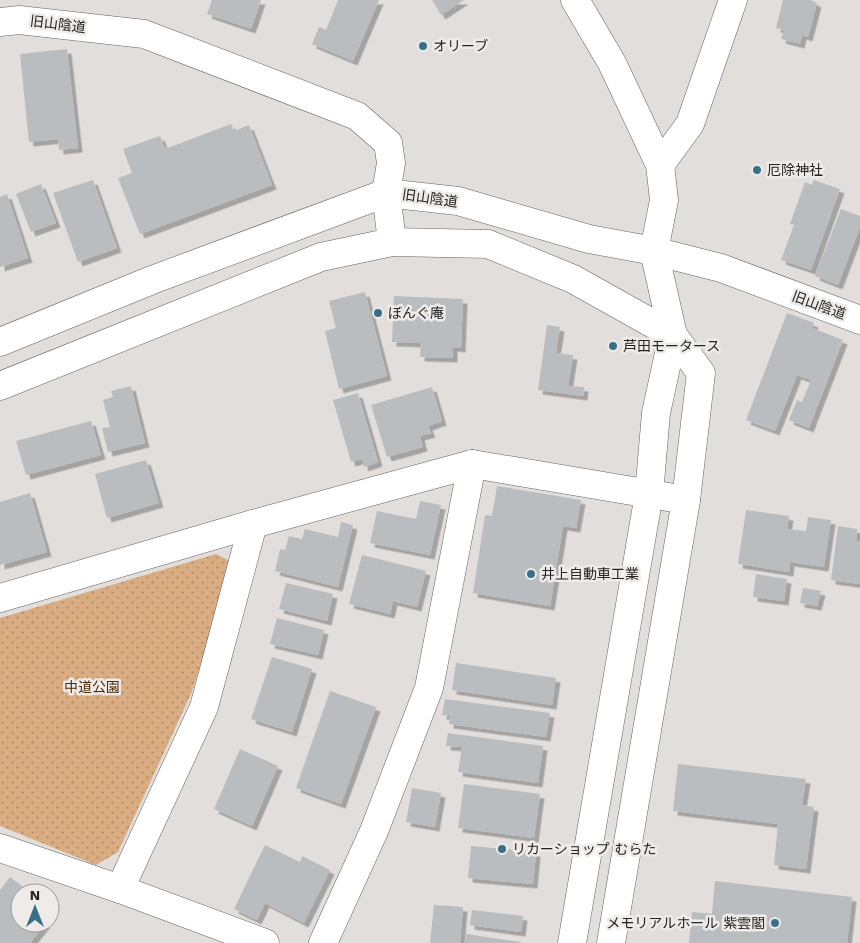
<svg xmlns="http://www.w3.org/2000/svg" width="860" height="943" font-family="'Work Sans','Noto Sans JP',sans-serif">
<defs>
<pattern id="park-dots" width="8" height="8" patternUnits="userSpaceOnUse" patternTransform="scale(1.25)"><rect width="8" height="8" fill="#d9ac82"/><path d="M2 2h.1M6 6h.1" fill="none" stroke="#b08c6a" stroke-width="1.8" stroke-linecap="round"/></pattern>
<filter id="shadow"><feDropShadow dx="4.5" dy="4.5" stdDeviation="0" flood-color="#0004"/></filter>
</defs>
<rect width="100%" height="100%" fill="#e1dedb"/>
<polygon fill="url(#park-dots)" points="216,554 234,563 191,694 118,852 96,865 0,826 0,618"/>
<g fill="#babdbf" filter="url(#shadow)">
<polygon points="212,0 261,0 251,29 207,14"/>
<polygon points="338,0 379,0 353,61 312,44 319,27 326,30"/>
<polygon points="432,0 464,0 441,15"/>
<polygon points="783,0 811,0 817,3 808,37 802,35 800,44 781,39 784,30 776,28"/>
<polygon points="67,49 78,148 59,150 58,139 29,142 20,54"/>
<polygon points="231,124 234,131 249,125 272,185 140,234 118,178 132,173 123,149 160,136 165,149"/>
<polygon points="93,180 117,248 78,262 53,193"/>
<polygon points="814,180 840,189 811,270 781,260 794,225 790,224 805,182 812,185"/>
<polygon points="41,184 56,223 31,232 16,194"/>
<polygon points="7,194 28,258 0,267 0,197"/>
<polygon points="841,209 860,216 860,227 838,285 815,276"/>
<polygon points="365,292 387,376 339,389 325,331 336,328 329,301"/>
<polygon points="394,296 463,299 461,348 453,347 453,358 420,357 421,343 392,342"/>
<polygon points="787,313 814,323 812,328 843,340 809,428 789,420 797,400 802,402 811,380 797,375 775,431 746,420"/>
<polygon points="547,325 560,327 556,353 573,355 568,386 584,387 583,396 538,390"/>
<polygon points="131,386 145,443 108,452 102,428 110,427 103,400 113,397 111,391"/>
<polygon points="432,387 442,421 428,426 431,433 420,436 423,447 387,457 371,405"/>
<polygon points="358,393 378,462 364,467 362,459 351,462 333,400"/>
<polygon points="91,421 101,455 26,475 16,441"/>
<polygon points="146,460 159,503 107,518 95,474"/>
<polygon points="497,486 581,500 576,528 563,526 550,606 473,593 485,515 492,516"/>
<polygon points="30,493 47,552 0,565 0,502"/>
<polygon points="420,501 441,505 430,555 370,543 377,511 416,519"/>
<polygon points="746,510 789,516 787,529 806,531 808,517 831,520 824,567 790,562 789,572 738,564"/>
<polygon points="341,522 353,525 338,587 275,571 280,549 285,550 289,536 302,539 305,529 338,537"/>
<polygon points="838,526 857,529 856,541 860,542 860,584 831,580"/>
<polygon points="362,555 426,571 417,607 393,601 390,614 349,604"/>
<polygon points="756,574 787,579 784,601 753,597"/>
<polygon points="286,583 333,594 327,621 279,609"/>
<polygon points="803,588 821,591 817,606 800,603"/>
<polygon points="277,618 324,630 318,655 270,644"/>
<polygon points="272,657 312,669 292,732 251,719"/>
<polygon points="456,663 556,678 552,705 452,690"/>
<polygon points="330,691 376,707 341,804 296,788"/>
<polygon points="445,699 550,713 546,737 449,724 450,716 442,715"/>
<polygon points="448,733 543,746 538,783 458,772 462,747 446,746"/>
<polygon points="240,749 278,766 252,826 214,809"/>
<polygon points="678,764 806,779 802,805 814,807 806,869 774,865 778,824 673,811"/>
<polygon points="464,784 540,794 534,838 458,828"/>
<polygon points="412,788 441,793 435,827 406,822"/>
<polygon points="265,845 300,862 302,856 330,870 304,923 265,903 257,920 234,909"/>
<polygon points="471,846 536,852 533,884 468,878"/>
<polygon points="10,877 31,893 20,893 20,923 46,923 30,943 0,943 0,890"/>
<polygon points="715,881 852,897 847,943 689,943 692,912 712,914"/>
<polygon points="434,905 463,907 460,943 430,943"/>
<polygon points="472,910 523,916 521,932 470,925"/>
<polygon points="466,934 521,942 521,943 465,943"/>
</g>
<g fill="none" stroke-linecap="round" stroke-linejoin="round">
<g stroke="#656260" stroke-width="29">
<g id="street">
<polyline points="0,22 19,20 144,34 357,116 388,143 391,163 386,193 392,242"/>
<polyline points="660,165 690,124 733,0"/>
<polyline points="654,251 721,268 860,320"/>
<polyline points="0,598 253,524 472,464 686,500"/>
<polyline points="0,848 120,889 265,943"/>
<polyline points="120,889 204,707 253,524"/>
<polyline points="323,943 374,831 429,688 472,464"/>
</g>
</g>
<g stroke="#656260" stroke-width="29">
<g id="secondary">
<polyline points="575,0 612,63 660,165 664,200 654,251 673,335 701,373 686,500 611,943"/>
<polyline points="0,342 152,280 386,193 458,201 589,239 654,251"/>
<polyline points="0,386 321,257 392,242 488,244 573,279 673,335"/>
<polyline points="572,943 649,494 656,413 673,335"/>
</g>
</g>
<use href="#street" stroke="#fff" stroke-width="28"/>
<use href="#secondary" stroke="#fff" stroke-width="28"/>
</g>
<g fill="#38708a" stroke="#eeebe8" stroke-width="2">
<circle cx="423" cy="46" r="5"/>
<circle cx="757" cy="170" r="5"/>
<circle cx="378" cy="313" r="5"/>
<circle cx="613" cy="346" r="5"/>
<circle cx="531" cy="574" r="5"/>
<circle cx="502" cy="849" r="5"/>
<circle cx="775" cy="923" r="5"/>
</g>
<g text-anchor="middle" dominant-baseline="central" stroke-width="5" stroke-linejoin="round" paint-order="stroke">
<g font-size="14" fill="#252423" stroke="#eeebe8">
<text transform="translate(58 24) rotate(7)">旧山陰道</text>
<text transform="translate(430 198) rotate(8)">旧山陰道</text>
<text transform="translate(819 305) rotate(20)">旧山陰道</text>
</g>
<g font-size="14" fill="#252423" stroke="#eeebe8" text-anchor="start">
<text x="433" y="46">オリーブ</text>
<text x="767" y="170">厄除神社</text>
<text x="388" y="313">ぼんぐ庵</text>
<text x="623" y="346">芦田モータース</text>
<text x="541" y="574">井上自動車工業</text>
<text x="512" y="849">リカーショップ むらた</text>
<text x="765" y="923" text-anchor="end">メモリアルホール 紫雲閣</text>
</g>
<g font-size="14" fill="#4d2a00" stroke="#eeebe8">
<text x="92" y="687">中道公園</text>
</g>
</g>
<g transform="translate(35 908)"><circle r="24" fill="#eeebe8" stroke="#9e9b99"/>
<path d="M0-4L9 19L0 12L-9 19Z" fill="#38708a"/>
<text y="-8" font-size="14" font-weight="bold" text-anchor="middle" fill="#252423">N</text>
</g>
</svg>
